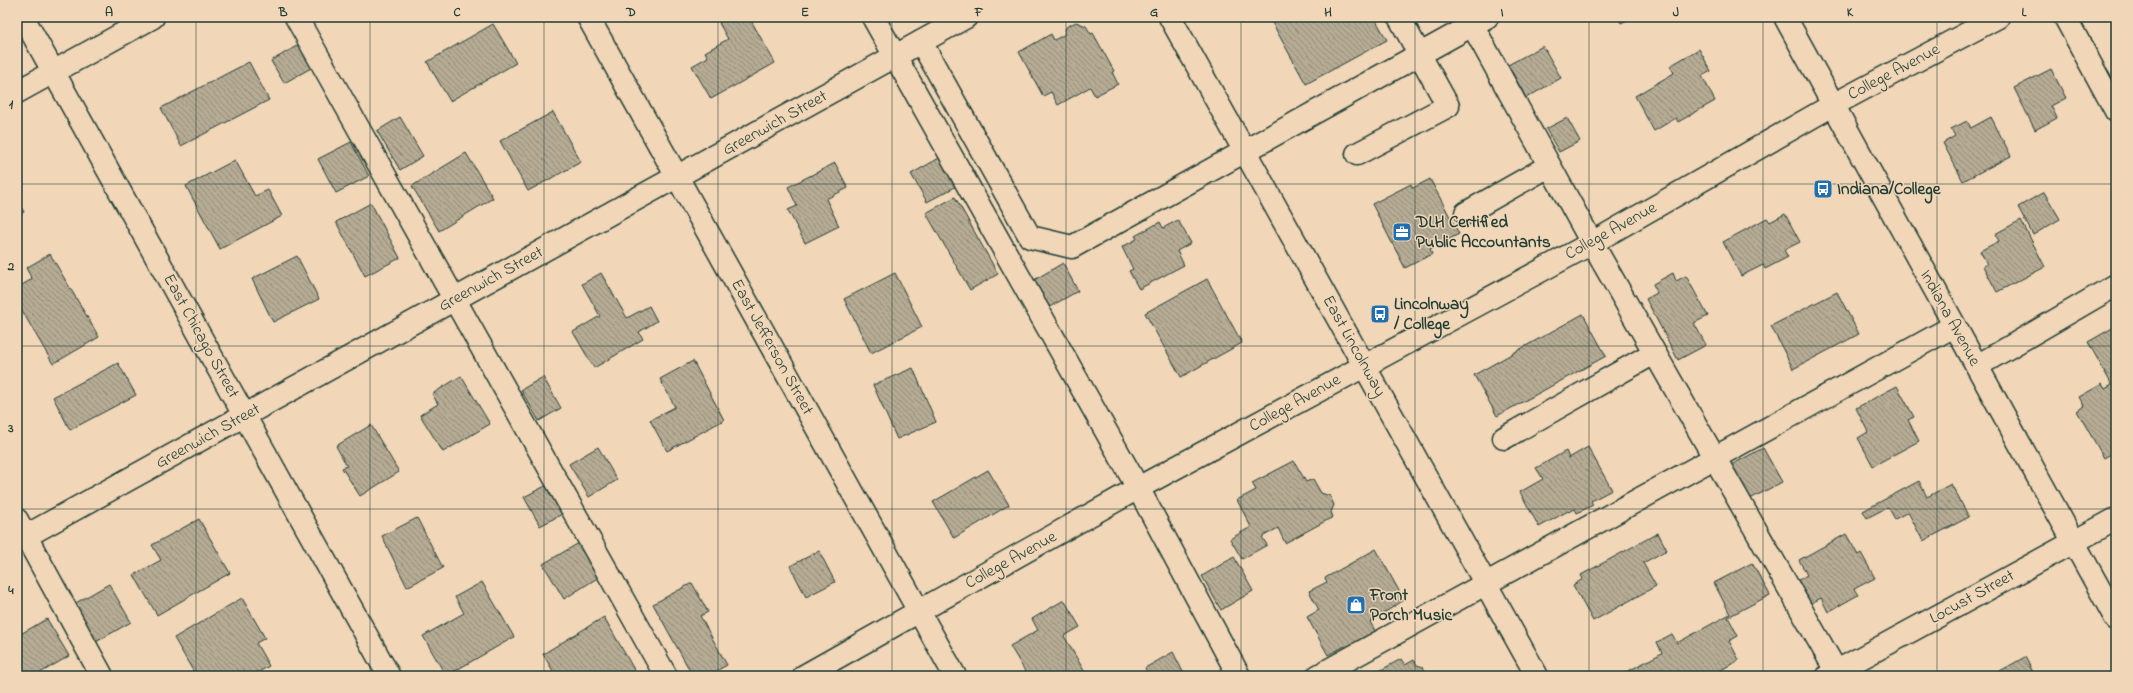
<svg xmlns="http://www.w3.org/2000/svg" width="2133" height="693" font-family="'Indie Flower',sans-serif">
<defs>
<pattern id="building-back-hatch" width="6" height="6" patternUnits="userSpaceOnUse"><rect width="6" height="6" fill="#b6ab94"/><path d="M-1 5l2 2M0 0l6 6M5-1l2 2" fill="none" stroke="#938c7a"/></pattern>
</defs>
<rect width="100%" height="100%" fill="#f1d6b8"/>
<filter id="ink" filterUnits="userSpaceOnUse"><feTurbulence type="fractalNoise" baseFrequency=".025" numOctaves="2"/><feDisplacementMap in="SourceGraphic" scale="8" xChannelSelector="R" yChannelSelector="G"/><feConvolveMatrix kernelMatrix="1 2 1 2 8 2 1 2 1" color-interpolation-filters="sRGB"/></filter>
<g filter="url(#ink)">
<g fill="url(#building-back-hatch)" stroke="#1f3d34">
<polygon points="729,17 749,17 775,63 711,99 692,66 708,57 705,52 728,39 719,23"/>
<polygon points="1269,17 1374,17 1387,40 1306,84"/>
<polygon points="1617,17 1633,17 1621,23"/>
<polygon points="1076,22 1086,26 1091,34 1093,33 1114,71 1112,72 1118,84 1095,96 1090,87 1058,105 1051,92 1043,96 1019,52 1051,34 1054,40 1064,35 1066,27"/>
<polygon points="493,24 516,63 450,101 427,62"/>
<polygon points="300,44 313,67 284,83 271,61"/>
<polygon points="1543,46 1561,78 1526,98 1508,65"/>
<polygon points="1699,49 1711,71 1702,76 1715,101 1678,122 1676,118 1654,131 1635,96 1674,73 1670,66"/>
<polygon points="249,62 269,100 181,146 161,108"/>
<polygon points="2051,69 2066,98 2051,106 2057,118 2035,130 2014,88"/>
<polygon points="553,112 581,162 528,191 500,141"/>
<polygon points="400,117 423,156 400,170 377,131"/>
<polygon points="1991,117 2011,156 1963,181 1943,143 1955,136 1951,129 1967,121 1971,128"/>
<polygon points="1567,118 1580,141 1559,152 1546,129"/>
<polygon points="351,142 369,176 336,193 318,159"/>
<polygon points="466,153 493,198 439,231 412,186"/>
<polygon points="941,157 957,186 927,202 911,174"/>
<polygon points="235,160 255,196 268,190 282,216 220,249 186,186"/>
<polygon points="835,163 848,188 826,199 839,226 805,243 788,210 797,206 788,187"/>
<polygon points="1430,179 1459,234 1430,249 1432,254 1405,268 1372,204 1411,184 1413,188"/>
<polygon points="2044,192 2060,219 2033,235 2018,207"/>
<polygon points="955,197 998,274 970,290 926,213"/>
<polygon points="17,200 24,212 17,216"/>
<polygon points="371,203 400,258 365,276 336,222"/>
<polygon points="1785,214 1800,242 1784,250 1788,257 1765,269 1763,265 1741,276 1723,242 1767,218 1770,222"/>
<polygon points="1178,220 1191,243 1177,251 1184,265 1139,289 1129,271 1133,269 1122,247 1137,239 1135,236 1160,222 1163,228"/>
<polygon points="2021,220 2045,267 1997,292 1983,266 1987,264 1980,251 1999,241 1995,234"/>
<polygon points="50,254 99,337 53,364 17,302 17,288 32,279 26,268"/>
<polygon points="297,256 319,299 273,322 252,279"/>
<polygon points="1063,263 1078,291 1044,310 1029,283"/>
<polygon points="601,273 627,318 649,306 657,321 639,332 643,339 594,368 573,332 600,316 582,284"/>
<polygon points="895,273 922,327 871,353 844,299"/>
<polygon points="1673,273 1676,281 1686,276 1708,316 1694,323 1706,345 1678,360 1646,299 1657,293 1653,284"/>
<polygon points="1207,279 1242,343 1181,377 1145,313"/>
<polygon points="1837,292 1859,334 1793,369 1771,326"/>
<polygon points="1583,314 1606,356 1497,416 1474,375"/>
<polygon points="2116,326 2116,451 2104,458 2077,411 2084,406 2079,397 2102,384 2105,389 2112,385 2088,342"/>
<polygon points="693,361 724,420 667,451 650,420 675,407 660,379"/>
<polygon points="118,363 136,395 70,430 53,397"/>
<polygon points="913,368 936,422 897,439 873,385"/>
<polygon points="461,376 490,424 443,452 420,415 438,404 432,394"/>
<polygon points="543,377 561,408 539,421 521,390"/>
<polygon points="1897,386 1914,417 1908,420 1919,441 1873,466 1858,438 1868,432 1856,408"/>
<polygon points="371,425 399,472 360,496 342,468 347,466 336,446"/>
<polygon points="598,447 617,480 589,497 569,464"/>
<polygon points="1588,447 1612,490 1591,501 1593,505 1577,513 1575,509 1569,512 1568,511 1539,527 1520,492 1543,479 1536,468 1566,451 1569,458"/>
<polygon points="1763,448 1782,482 1750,499 1731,465"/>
<polygon points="1294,461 1306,482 1313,479 1321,493 1330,496 1334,505 1331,512 1333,517 1285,543 1278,528 1262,537 1267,545 1242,559 1230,539 1251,527 1237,500 1256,490 1252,483"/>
<polygon points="988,470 1009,505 954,538 933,502"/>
<polygon points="1919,481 1927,497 1951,484 1969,517 1923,541 1908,512 1895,519 1888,507 1867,518 1863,511"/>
<polygon points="551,483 566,512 540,526 524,497"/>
<polygon points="417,518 443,568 407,587 382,536"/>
<polygon points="199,519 230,573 157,615 134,575 161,560 152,545"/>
<polygon points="1658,533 1667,550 1643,563 1656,586 1593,621 1573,585 1583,579 1581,575"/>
<polygon points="1846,534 1858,555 1861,553 1875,578 1854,589 1858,595 1828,612 1821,598 1810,604 1797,581 1807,575 1799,560"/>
<polygon points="579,543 599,577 564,599 543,564"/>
<polygon points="1376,549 1404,600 1370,622 1376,632 1347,649 1345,646 1328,655 1307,617 1319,610 1309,591 1327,582 1325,578"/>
<polygon points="819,551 835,582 806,597 790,566"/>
<polygon points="1234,557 1253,591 1221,610 1202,576"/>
<polygon points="1752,563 1770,595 1728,617 1738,636 1729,641 1739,660 1721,670 1724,676 1623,676 1623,674 1662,653 1657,642 1672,634 1677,643 1730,614 1714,583"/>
<polygon points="482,582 514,637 446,676 423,636 464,613 455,597"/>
<polygon points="692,583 708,612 700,616 727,665 707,676 693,676 653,604"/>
<polygon points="109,584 131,622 96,642 74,604"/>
<polygon points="242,598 265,638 256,643 269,666 252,676 196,676 174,638"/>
<polygon points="1064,600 1080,627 1064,636 1087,676 1028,676 1010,646 1038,630 1032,619"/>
<polygon points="604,617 636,673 632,676 556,676 543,654"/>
<polygon points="47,619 69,656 35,676 17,676 17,636"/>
<polygon points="1173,652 1185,676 1149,676 1145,668"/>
<polygon points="2025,657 2035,676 1991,676"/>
<polygon points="1401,659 1405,665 1414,660 1417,665 1423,667 1428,676 1375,676 1374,674"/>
</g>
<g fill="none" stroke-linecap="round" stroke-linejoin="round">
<g stroke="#1f3d34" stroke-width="25">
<g id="minor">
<polyline points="23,17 389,676"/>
<polyline points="296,17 666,676"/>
<polyline points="588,17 955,676"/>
<polyline points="873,17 1138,488 1239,676"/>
<polyline points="1468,17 1592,243 1839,676"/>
<polyline points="1785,17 2116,619"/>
<polyline points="2065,17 2116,111"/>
<polyline points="921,42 1030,237 1072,247 1487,17"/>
<polyline points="17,92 153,17"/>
<polyline points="1357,154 1448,106 1399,17"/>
<polyline points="1466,213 1549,166"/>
<polyline points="1977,366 2116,285"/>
<polyline points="1504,438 1654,353"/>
<polyline points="17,520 102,676"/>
<polyline points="17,541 966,17"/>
<polyline points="804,676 1138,488 1592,243 1833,105 1998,17"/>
<polyline points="1318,676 1954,326"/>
<polyline points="1828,676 2116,519"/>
</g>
</g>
<g stroke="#1f3d34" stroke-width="25">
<polyline id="major" points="1170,17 1537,676"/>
</g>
<use href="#minor" stroke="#f1d6b8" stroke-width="22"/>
<use href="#major" stroke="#f1d6b8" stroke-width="22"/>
</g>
</g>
<path fill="none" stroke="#1f3d34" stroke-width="1" stroke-opacity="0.55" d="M196,17V676M370,17V676M544,17V676M718,17V676M892,17V676M1066,17V676M1241,17V676M1415,17V676M1589,17V676M1763,17V676M1937,17V676M17,184H2116M17,346H2116M17,509H2116"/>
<defs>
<g id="bus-square" transform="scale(1)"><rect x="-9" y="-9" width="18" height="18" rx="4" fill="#1f6fb2" stroke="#f1d6b8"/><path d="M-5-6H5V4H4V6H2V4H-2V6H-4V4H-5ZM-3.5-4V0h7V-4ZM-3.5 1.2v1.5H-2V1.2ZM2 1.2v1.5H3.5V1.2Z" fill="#fff"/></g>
<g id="office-square" transform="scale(1)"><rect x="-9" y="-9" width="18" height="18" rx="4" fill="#1f6fb2" stroke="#f1d6b8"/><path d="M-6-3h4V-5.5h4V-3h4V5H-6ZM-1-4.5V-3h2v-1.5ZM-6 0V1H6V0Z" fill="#fff"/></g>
<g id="shop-square" transform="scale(1)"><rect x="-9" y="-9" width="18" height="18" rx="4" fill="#1f6fb2" stroke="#f1d6b8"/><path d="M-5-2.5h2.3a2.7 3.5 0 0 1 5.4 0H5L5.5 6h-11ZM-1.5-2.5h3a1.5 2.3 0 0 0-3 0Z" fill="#fff"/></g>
</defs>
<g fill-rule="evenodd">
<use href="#bus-square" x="1823" y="189"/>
<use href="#office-square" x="1402" y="232"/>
<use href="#bus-square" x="1380" y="314"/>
<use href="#shop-square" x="1356" y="605"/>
</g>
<g text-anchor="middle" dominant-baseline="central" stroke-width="3" stroke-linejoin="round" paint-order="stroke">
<g font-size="17" fill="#1f3d34" stroke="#f1d6b8">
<text transform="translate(1894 72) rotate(-28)">College Avenue</text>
<text transform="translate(775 123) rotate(-29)">Greenwich Street</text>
<text transform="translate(1611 231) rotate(-29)">College Avenue</text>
<text transform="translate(491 279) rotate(-29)">Greenwich Street</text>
<text transform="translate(1950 318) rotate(61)">Indiana Avenue</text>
<text transform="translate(201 336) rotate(61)">East Chicago Street</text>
<text transform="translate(1354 346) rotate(61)">East Lincolnway</text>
<text transform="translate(772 347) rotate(61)">East Jefferson Street</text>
<text transform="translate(1295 403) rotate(-29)">College Avenue</text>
<text transform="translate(208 436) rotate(-29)">Greenwich Street</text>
<text transform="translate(1011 560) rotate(-29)">College Avenue</text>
<text transform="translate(1972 597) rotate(-29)">Locust Street</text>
</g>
<g font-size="17" font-weight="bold" fill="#1f3d34" stroke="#f1d6b8" text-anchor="start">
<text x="1837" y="189">Indiana/College</text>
<text x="1416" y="222">DLH Certified<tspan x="1416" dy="20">Public Accountants</tspan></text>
<text x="1394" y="304">Lincolnway<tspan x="1394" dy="20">/ College</tspan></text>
<text x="1370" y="595">Front<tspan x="1370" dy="20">Porch Music</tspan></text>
</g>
</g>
<rect width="2133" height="693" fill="none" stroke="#f1d6b8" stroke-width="44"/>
<rect x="22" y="22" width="2089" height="649" fill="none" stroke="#1f3d34" stroke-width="1.5"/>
<g font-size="13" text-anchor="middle" font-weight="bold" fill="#1f3d34">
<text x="109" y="16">A</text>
<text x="283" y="16">B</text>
<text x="457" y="16">C</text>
<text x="631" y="16">D</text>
<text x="805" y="16">E</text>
<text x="979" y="16">F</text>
<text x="1154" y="16">G</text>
<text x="1328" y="16">H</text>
<text x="1502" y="16">I</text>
<text x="1676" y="16">J</text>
<text x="1850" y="16">K</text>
<text x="2024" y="16">L</text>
<text x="11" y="108">1</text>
<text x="11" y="270">2</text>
<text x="11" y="432">3</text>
<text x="11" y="594">4</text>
</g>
</svg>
